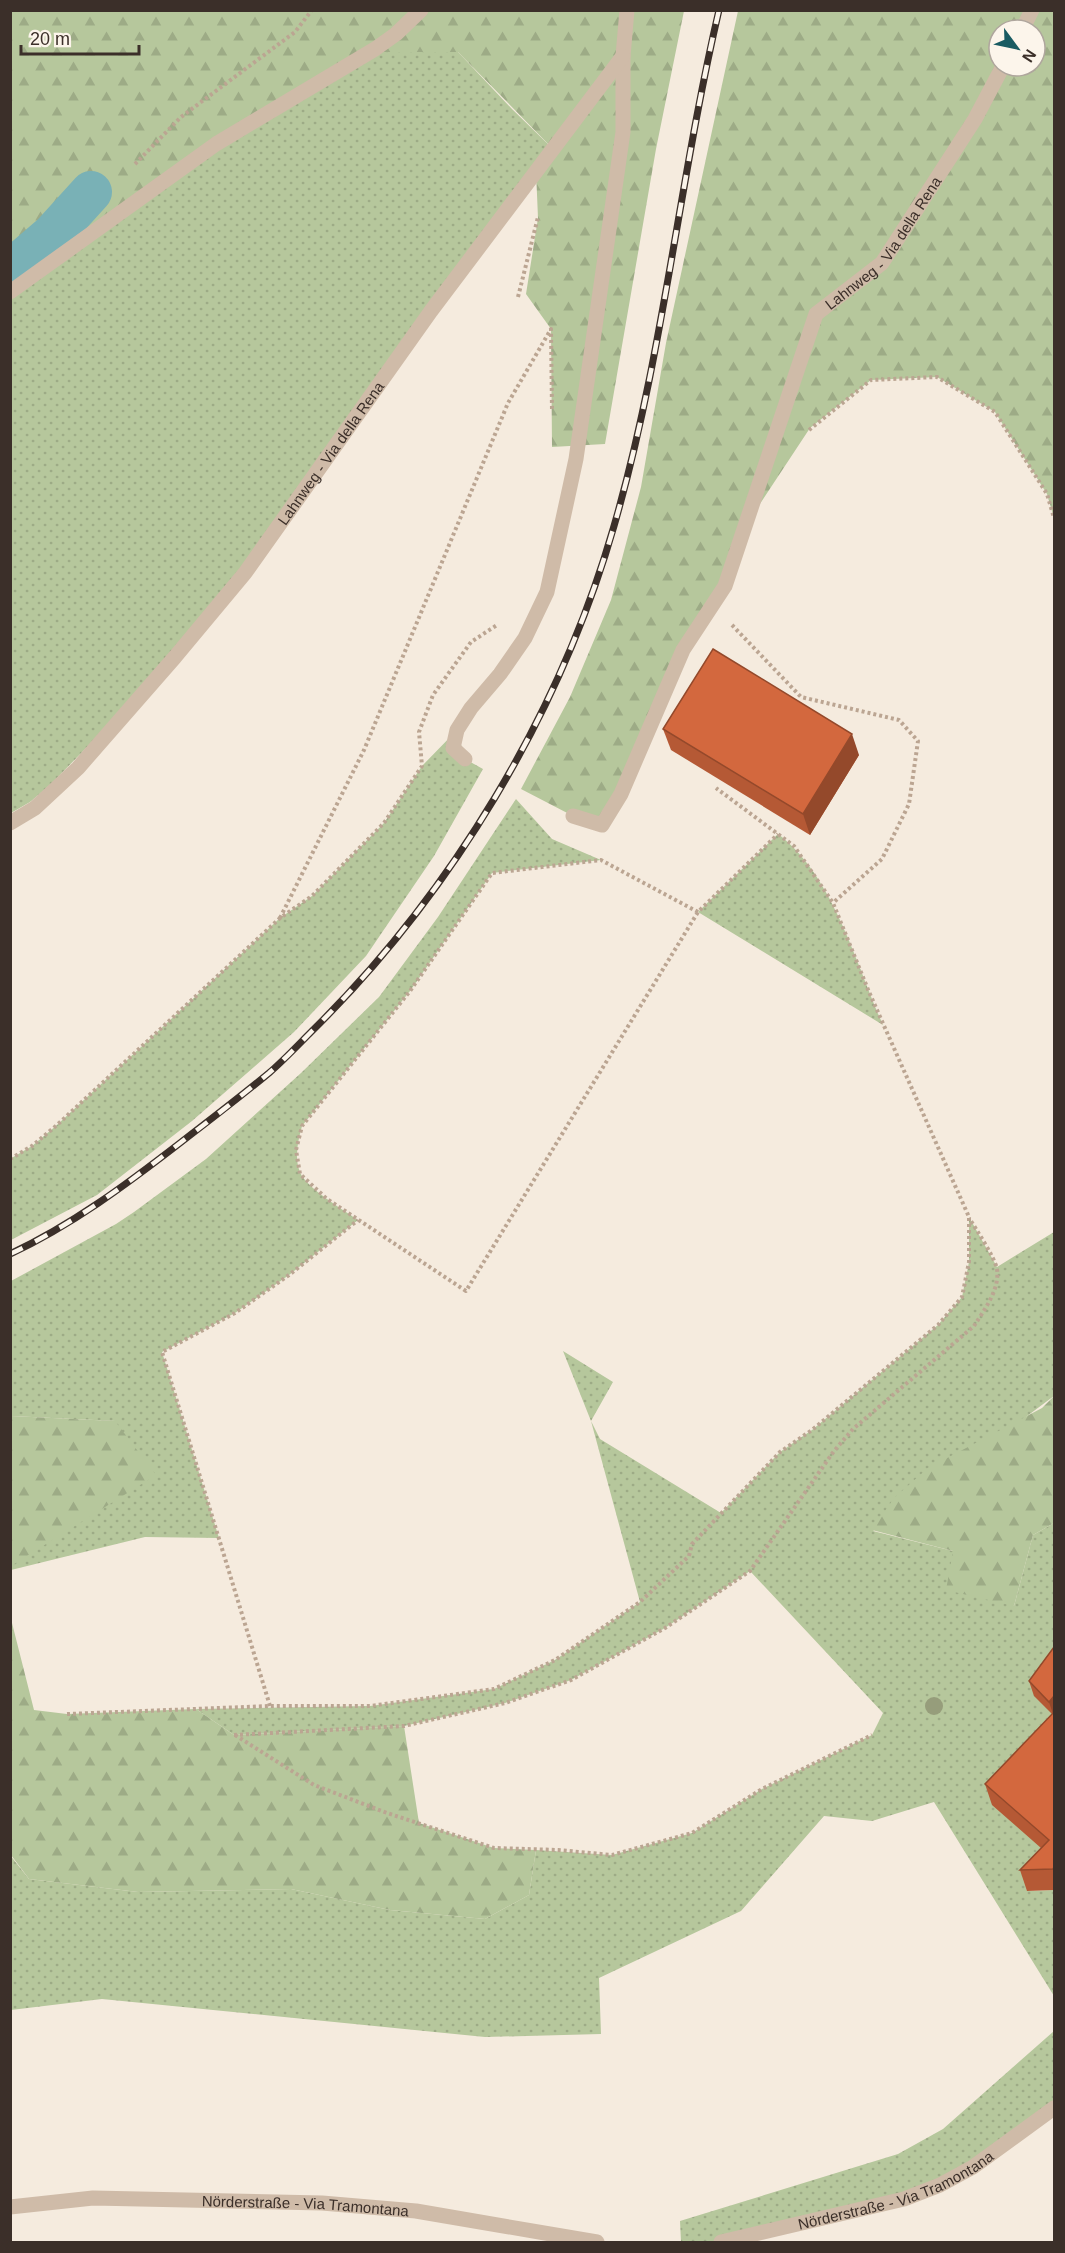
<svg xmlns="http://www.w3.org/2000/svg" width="1065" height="2253" font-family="Arial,sans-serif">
<defs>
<pattern id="green-dots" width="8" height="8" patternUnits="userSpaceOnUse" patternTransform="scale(1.5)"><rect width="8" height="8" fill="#b6c79c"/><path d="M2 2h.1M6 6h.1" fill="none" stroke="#9dab86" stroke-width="1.8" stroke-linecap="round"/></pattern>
<pattern id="forest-firs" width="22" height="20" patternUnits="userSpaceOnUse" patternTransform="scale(1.5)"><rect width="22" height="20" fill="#b6c79c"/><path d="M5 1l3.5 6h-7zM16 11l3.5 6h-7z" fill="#9dab86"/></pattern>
</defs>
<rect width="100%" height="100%" fill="#f5ebde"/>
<g fill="url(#green-dots)">
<polygon points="361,52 458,52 512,109 553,149 175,657 50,785 30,802 11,813 10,292"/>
<polygon points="457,730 465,759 483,769 434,856 366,956 294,1032 192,1121 97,1195 11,1240 10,1159 32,1146 57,1125 280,918 312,896 384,823 422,766"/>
<path d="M516,799L552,839L601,860L492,873L410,991L302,1126C298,1141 294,1157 300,1172C305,1187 345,1211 358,1220L289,1275L235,1313L162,1352L219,1538L145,1537L11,1570V1566L115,1421L11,1416V1281L116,1224L134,1212L206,1159L301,1073L379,997L438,917Z"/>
<path d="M778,834C833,875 856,964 883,1025L698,912Z"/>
<polygon points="969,1217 997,1267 1054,1232 1054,1396 873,1531 953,1551 1014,1606 1033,1535 1054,1523 1054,1864 1028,1891 1054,1890 1054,1996 934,1802 872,1821 824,1816 741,1911 599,1978 601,2034 485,2037 102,1999 11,2010 10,1855 29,1879 138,1892 291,1889 390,1910 485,1919 529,1895 536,1850 612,1855 692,1833 762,1789 872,1735 883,1713 750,1571 665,1628 571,1680 505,1703 404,1726 234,1735 196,1709 370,1706 494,1689 555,1660 640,1602 591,1421 563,1351 613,1382 591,1421 600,1439 721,1513 780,1452 812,1430 938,1325 962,1297 969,1262"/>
<polygon points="1054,2031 1054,2108 940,2185 721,2242 681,2242 680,2221 898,2154 943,2129"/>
</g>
<g fill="url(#forest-firs)" fill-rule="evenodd">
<polygon points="11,11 684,11 656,149 605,444 552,447 551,329 526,294 538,218 536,171 553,149 458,52 361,52 11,292"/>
<path d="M738,11H1054V518L1047,494L995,412L937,377L871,380L810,428L744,528L725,586L683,650L602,825L573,816L521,789L570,697L611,600L641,487L666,343ZM999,30H1035V66H999Z"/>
<polygon points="1054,1396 1054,1523 1033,1535 1014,1606 946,1590 953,1551 872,1530 894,1498 928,1468 1042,1408"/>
<polygon points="11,1416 115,1421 156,1475 11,1566"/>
<polygon points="11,1619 34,1710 67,1714 196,1709 234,1735 404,1726 419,1823 494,1848 536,1850 529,1895 485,1919 390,1910 291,1889 138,1892 29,1879 11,1855"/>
</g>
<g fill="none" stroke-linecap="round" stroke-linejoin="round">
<polyline stroke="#79b1b6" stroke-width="42" points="10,271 52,235 91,192"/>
<g stroke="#bba592" stroke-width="4" stroke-dasharray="3 3" stroke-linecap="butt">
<polyline points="135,164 181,117 295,32 312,10"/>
<polyline points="518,297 538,217"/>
<polyline points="809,430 871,380 937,377 995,412 1047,494 1054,518"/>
<polyline points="732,625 801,697 899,720 918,741 909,804 882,859 833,903"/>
<polyline points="698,912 601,860 492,873 410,991 302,1126 296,1150 300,1174 327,1199 466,1291 698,912 778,834"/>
<polyline points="280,918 364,750 508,403 551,329 552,411"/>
<polyline points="10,1159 32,1146 57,1125 280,918 312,896 384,823 422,766 419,732 433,695 471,642 497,625"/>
<polyline points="270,1706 162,1352 235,1313 289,1275 358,1220"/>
<polyline points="67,1714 270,1706 370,1706 494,1689 555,1660 640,1602 689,1556 692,1544 780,1452 812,1430 938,1325 962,1297 969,1262 969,1217 869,992 833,903 794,846 716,788"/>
<path d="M234,1735L404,1726L505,1703L571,1680L665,1628L750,1571L834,1451L853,1429L974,1326C984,1310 1000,1290 997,1269C995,1258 976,1229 969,1218"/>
<polyline points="235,1735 314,1785 387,1813 494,1848 558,1850 612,1855 692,1833 762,1789 872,1735"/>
</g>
<g stroke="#cfbba8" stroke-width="15">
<polyline points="1022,30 1032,10"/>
<polyline points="10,292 216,144 375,49 396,34 421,10"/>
<polyline points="465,759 453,748 457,730 471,708 500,674 525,638 547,592 576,459 623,132 623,56 627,10"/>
<path id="s1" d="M573,816L602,825L621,794L683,650L725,586L816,314L882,263L975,119L1003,66"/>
<path id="s2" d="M10,823L35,808L78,768L175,657L245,573L431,311L623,56"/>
<path id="s3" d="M10,2207L93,2198L322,2203L416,2211L597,2242"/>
<path id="s4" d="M721,2242L904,2199L940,2185L973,2167L1054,2108"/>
</g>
<g stroke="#3b2f29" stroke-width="7">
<path id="rail" d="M10,1254C72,1225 127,1184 180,1143C210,1120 240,1097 269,1073C284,1060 298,1045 312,1031C451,894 560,714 614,526C663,357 679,181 719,10"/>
</g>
<use href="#rail" stroke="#fcf5eb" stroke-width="4.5" stroke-dasharray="14" stroke-linecap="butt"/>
</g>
<circle fill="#969d7b" cx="934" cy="1706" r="9"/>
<g fill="#b55935">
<polygon points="663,729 859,755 810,835 671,750"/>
<polygon points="1054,1647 1054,1890 1027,1891 1020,1870 1041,1848 992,1805 985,1784 1052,1714 1034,1696 1029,1681"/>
</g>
<g fill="#94492b">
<polygon points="852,734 859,755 810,835 803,814"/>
<polygon points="1054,1696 1054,1717 1049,1702"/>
</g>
<g fill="#d3683e" stroke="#94492b" stroke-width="1.5">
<polygon points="713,649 852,734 803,814 663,729"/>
<polygon points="1054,1647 1054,1696 1049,1702 1029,1681"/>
<polygon points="1054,1712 1054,1867 1053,1869 1020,1870 1049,1840 985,1784"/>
</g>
<g text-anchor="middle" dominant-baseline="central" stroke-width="4.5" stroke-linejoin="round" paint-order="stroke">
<g font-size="15" fill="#3b2f29" stroke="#fcf5eb">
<text stroke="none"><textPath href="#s1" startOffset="686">Lahnweg - Via della Rena</textPath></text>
<text stroke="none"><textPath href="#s2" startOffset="492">Lahnweg - Via della Rena</textPath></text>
<text stroke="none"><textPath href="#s4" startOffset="183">Nörderstraße - Via Tramontana</textPath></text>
<text stroke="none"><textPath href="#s3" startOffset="296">Nörderstraße - Via Tramontana</textPath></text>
</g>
</g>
<rect width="1065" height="2253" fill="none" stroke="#3b2f29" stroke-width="24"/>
<g transform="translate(1017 48) rotate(123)"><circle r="28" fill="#fcf5eb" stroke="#afa69d" stroke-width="1.5"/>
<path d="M0-4.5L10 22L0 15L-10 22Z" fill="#195b62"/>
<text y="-9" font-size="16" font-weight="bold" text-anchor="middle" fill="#3b2f29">N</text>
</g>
<path d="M21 45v9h118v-9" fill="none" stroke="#3b2f29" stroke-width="3"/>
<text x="30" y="45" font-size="18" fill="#3b2f29" stroke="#fcf5eb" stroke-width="4.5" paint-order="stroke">20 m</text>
</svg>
